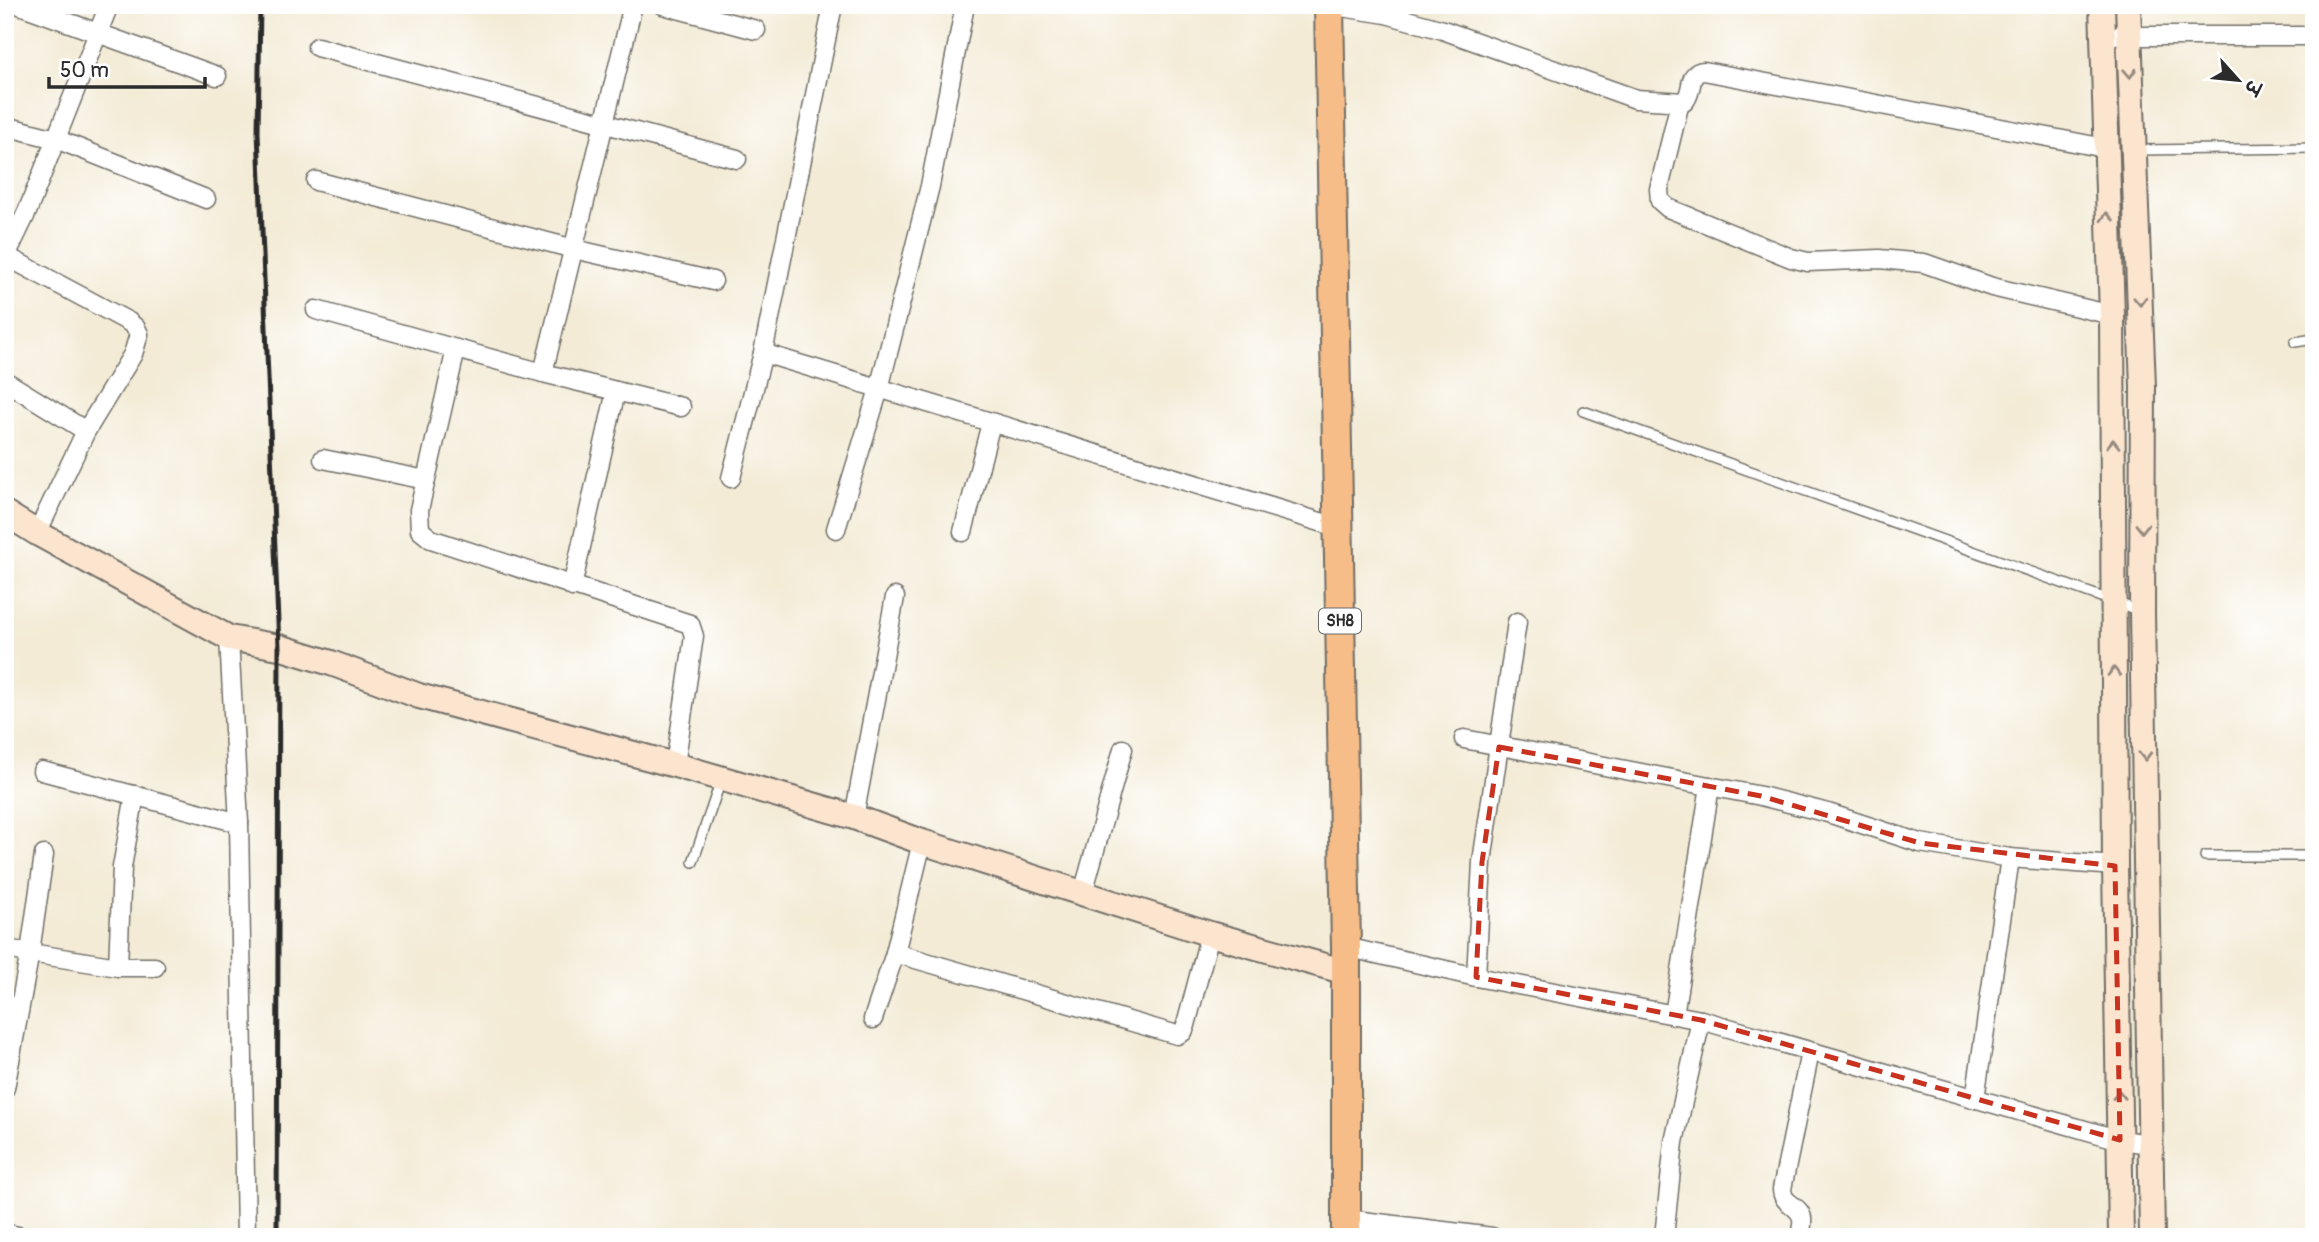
<svg xmlns="http://www.w3.org/2000/svg" width="2319" height="1242" font-family="Pangolin,'Playpen Sans Deva',sans-serif">
<rect width="100%" height="100%" fill="#fff"/>
<filter id="ink" filterUnits="userSpaceOnUse"><feTurbulence type="fractalNoise" baseFrequency=".0143" numOctaves="2"/><feDisplacementMap in="SourceGraphic" scale="14" xChannelSelector="R" yChannelSelector="G"/><feConvolveMatrix kernelMatrix="1 2 1 2 8 2 1 2 1" color-interpolation-filters="sRGB"/></filter>
<filter id="wash" filterUnits="userSpaceOnUse"><feTurbulence type="fractalNoise" baseFrequency=".00686" numOctaves="4" result="noise"/><feDisplacementMap in="SourceGraphic" scale="28" xChannelSelector="R" yChannelSelector="G"/><feGaussianBlur stdDeviation="1.57" result="paint"/><feColorMatrix in="noise" values="0 0 0 0 0 0 0 0 0 0 0 0 0 0 0 0 0 1.4 0 .05"/><feComposite in="paint" operator="in"/></filter>
<g filter="url(#wash)">
<rect width="100%" height="100%" fill="#f3ebd6"/>
</g>
<g filter="url(#ink)">
<g fill="none" stroke-linecap="round" stroke-linejoin="round">
<g stroke="#716e67" stroke-width="12">
<g id="lane">
<polyline points="2137,150 2314,148"/>
<polyline points="2295,342 2314,339"/>
<polyline points="1583,411 2140,611"/>
<polyline points="2205,856 2314,856"/>
<polyline points="693,862 721,780"/>
</g>
</g>
<g stroke="#716e67" stroke-width="21">
<g id="street">
<polyline points="20,5 217,76"/>
<polyline points="663,5 756,30"/>
<path d="M1329,5L1386,14L1443,30L1636,99L1684,102C1695,91 1686,72 1704,71L2105,148"/>
<polyline points="2118,36 2314,36"/>
<polyline points="317,47 737,159"/>
<polyline points="1680,102 1659,189 1660,201 1668,208 1791,258 1808,262 1879,259 1924,263 1992,287 2112,315"/>
<polyline points="5,126 56,139 206,199"/>
<polyline points="316,181 574,249 713,281"/>
<polyline points="6,256 129,322 136,328 139,334 133,354 86,431 37,533"/>
<polyline points="5,258 27,212 109,5"/>
<polyline points="316,310 543,373 681,407"/>
<polyline points="456,349 419,510 420,530 431,539 690,624 694,636 675,765"/>
<polyline points="763,353 1340,528"/>
<polyline points="543,373 633,5"/>
<polyline points="5,381 86,431"/>
<polyline points="323,459 426,480"/>
<polyline points="731,478 763,353 833,5"/>
<polyline points="836,529 879,389 930,186 965,5"/>
<polyline points="963,532 991,423"/>
<polyline points="572,587 616,391"/>
<polyline points="229,638 239,823 246,1237"/>
<polyline points="1464,739 1761,796 1828,813 1920,843 2010,858 2115,866"/>
<polyline points="42,771 239,823"/>
<polyline points="854,817 895,597"/>
<polyline points="1083,893 1123,749"/>
<polyline points="1346,947 1476,977 1701,1020 2120,1140 2150,1144"/>
<polyline points="5,949 118,967 155,967"/>
<polyline points="895,953 1177,1035 1183,1032 1186,1025 1210,934"/>
<polyline points="118,967 122,867 135,795"/>
<polyline points="1476,977 1482,862 1517,622"/>
<polyline points="1674,1015 1710,786"/>
<polyline points="873,1019 895,953 922,842"/>
<polyline points="5,1088 30,952 44,855"/>
<polyline points="1975,1099 2010,858"/>
<polyline points="1346,1219 1492,1237"/>
<polyline points="5,1233 22,1237"/>
<polyline points="1664,1237 1674,1142 1701,1020"/>
<path d="M1800,1237C1801,1231 1803,1224 1802,1218C1799,1204 1782,1205 1782,1189L1810,1052"/>
</g>
</g>
<g stroke="#716e67" stroke-width="28">
<g id="secondary">
<polyline points="2102,5 2112,315 2115,866 2121,1237"/>
<polyline points="2128,5 2143,386 2142,612 2152,1237"/>
<polyline points="5,513 37,533 229,638 279,647 331,663 419,696 675,765 854,817 922,842 1210,934 1346,972"/>
</g>
</g>
<g stroke="#716e67" stroke-width="32">
<polyline id="primary" points="1329,5 1346,947 1346,1237"/>
</g>
<use href="#lane" stroke="#fff" stroke-width="9"/>
<use href="#street" stroke="#fff" stroke-width="18"/>
<use href="#secondary" stroke="#fce5cf" stroke-width="24"/>
<use href="#primary" stroke="#f7bd88" stroke-width="28"/>
<polyline stroke="#2b2b2b" stroke-width="5" points="260,5 258,132 279,647 277,1237"/>
</g>
<defs><path id="oneway-chevron" d="M-2-3.5L2.5 0L-2 3.5" fill="none" stroke-width="1.6" stroke-linecap="round" stroke-linejoin="round" transform="scale(1.75)"/></defs>
<g stroke="#94887d">
<use href="#oneway-chevron" transform="translate(2130 73) rotate(87)"/>
<use href="#oneway-chevron" transform="translate(2107 217) rotate(-93)"/>
<use href="#oneway-chevron" transform="translate(2140 301) rotate(88)"/>
<use href="#oneway-chevron" transform="translate(2113 444) rotate(-90)"/>
<use href="#oneway-chevron" transform="translate(2142 528) rotate(90)"/>
<use href="#oneway-chevron" transform="translate(2114 672) rotate(-90)"/>
<use href="#oneway-chevron" transform="translate(2145 756) rotate(89)"/>
<use href="#oneway-chevron" transform="translate(2119 1095) rotate(-91)"/>
</g>
</g>
<path fill="none" stroke="#c8321e" stroke-width="5" stroke-dasharray="14 9" stroke-linejoin="round" d="M1499,747L1761,796L1920,843L2115,866L2120,1140L1701,1020L1476,977L1482,862Z"/>
<g text-anchor="middle" dominant-baseline="central" stroke-width="5" stroke-linejoin="round" paint-order="stroke">
<rect fill="#fff" stroke="#6b6b6b" stroke-width="2" x="1319" y="608.5" width="42" height="25" rx="5"/>
<g font-size="16" font-weight="bold" fill="#2b2b2b">
<text x="1340" y="621">SH8</text>
</g>
</g>
<rect width="2319" height="1242" fill="none" stroke="#fff" stroke-width="28"/>
<g transform="translate(2238 80) rotate(117)" stroke="#ffffff" stroke-width="5" paint-order="stroke">
<path d="M0-5L12 26L0 18L-12 26Z" fill="#2b2b2b"/>
<text y="-10" font-size="19" font-weight="bold" text-anchor="middle" fill="#2b2b2b">उ</text>
</g>
<path d="M49 77v10h156v-10" fill="none" stroke="#2b2b2b" stroke-width="3.5"/>
<text x="60" y="77" font-size="21" fill="#2b2b2b" stroke="#ffffff" stroke-width="5" paint-order="stroke">50 m</text>
</svg>
